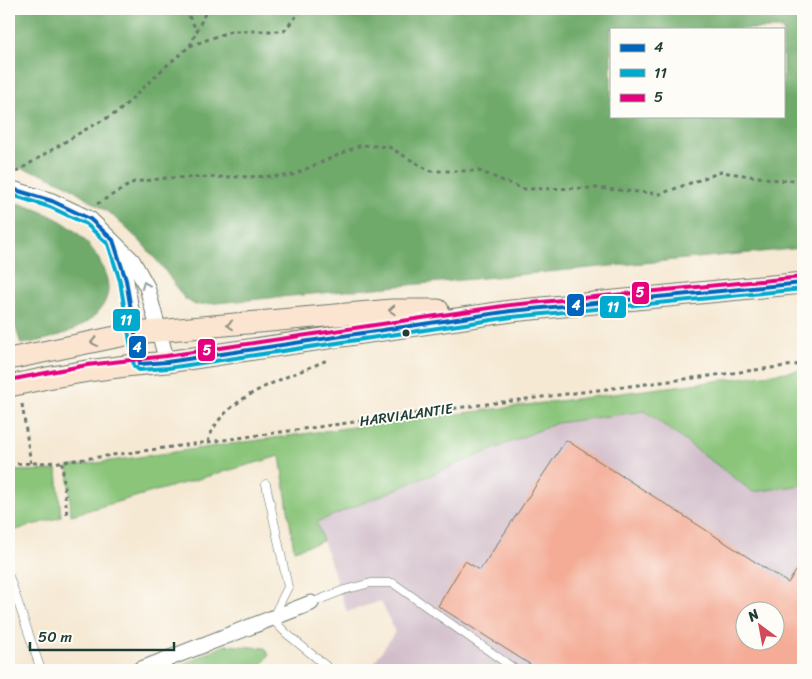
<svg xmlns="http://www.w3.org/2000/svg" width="812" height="679" font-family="Sriracha,sans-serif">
<rect width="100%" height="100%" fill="#fdfcf7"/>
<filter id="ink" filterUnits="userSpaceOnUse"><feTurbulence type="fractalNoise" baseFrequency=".02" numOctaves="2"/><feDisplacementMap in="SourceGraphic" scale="10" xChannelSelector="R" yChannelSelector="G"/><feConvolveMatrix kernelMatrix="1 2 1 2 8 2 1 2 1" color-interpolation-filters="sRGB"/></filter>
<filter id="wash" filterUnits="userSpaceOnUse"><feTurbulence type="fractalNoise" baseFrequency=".0096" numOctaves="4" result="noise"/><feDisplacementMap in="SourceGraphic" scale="20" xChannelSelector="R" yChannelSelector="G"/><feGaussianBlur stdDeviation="1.12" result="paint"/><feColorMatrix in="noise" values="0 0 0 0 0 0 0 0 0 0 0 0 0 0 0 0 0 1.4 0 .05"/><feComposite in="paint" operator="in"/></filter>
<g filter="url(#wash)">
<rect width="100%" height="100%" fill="#f6e9d4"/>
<path fill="#d1bdca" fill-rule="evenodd" d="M645,411L753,491L803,485V670H369L395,632L381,601L347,612L317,522L557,423ZM744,612H774V642H744Z"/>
<g fill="#8ac57a" stroke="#548157">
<polygon points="803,370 803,485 753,492 645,411 557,423 317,522 323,541 294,550 280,456 71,515 68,467 338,429"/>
<polygon points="57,470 61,517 9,532 9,471"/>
<polygon points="226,645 265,648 269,655 258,670 170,670"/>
</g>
<g fill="#6faa6a" stroke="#47744f" fill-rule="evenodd">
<path d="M9,9H803V248L195,305L184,298L164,269L140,241L112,215L67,185L43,174L9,165ZM611,29H783V116H611Z"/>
<path d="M9,201C25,205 43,211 59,220C77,230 94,247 102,266C106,275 110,286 107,296C99,327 49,341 21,344L11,313L9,301Z"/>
</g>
<g id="blocks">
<path fill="#f4ac96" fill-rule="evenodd" d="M566,440L788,583L803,561V670H539L438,606L465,561L480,570ZM744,612H774V642H744Z"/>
</g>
</g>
<g filter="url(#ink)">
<use href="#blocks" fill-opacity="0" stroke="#6a796c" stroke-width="1"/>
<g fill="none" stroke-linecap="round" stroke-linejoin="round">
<g stroke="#6a796c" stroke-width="9">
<g id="service">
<polyline points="266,484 288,587 272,619 287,634 331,670"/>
<polyline points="9,576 41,670"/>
<polyline points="311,603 344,590 371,583 393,583 516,670"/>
</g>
</g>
<g stroke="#6a796c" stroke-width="17">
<g id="minor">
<polyline points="9,188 52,201 90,219 132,260 147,287 167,362"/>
<polyline points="114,244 126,280 140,364"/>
<polyline points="139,670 311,603"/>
</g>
</g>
<g stroke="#6a796c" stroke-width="23">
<g id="secondary">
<polyline points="9,359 135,333 392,310 438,310"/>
<path d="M9,386C61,374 114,366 167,362L511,311L803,283"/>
</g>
</g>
<g stroke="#6a796c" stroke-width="3" stroke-dasharray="4 4" stroke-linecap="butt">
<polyline points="185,9 197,31"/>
<polyline points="190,46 231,31 284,31 302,9"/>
<polyline points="16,172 81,132 118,112 165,67 190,46 207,9"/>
<polyline points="97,204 134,182 166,178 290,176 361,145 389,147 430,171 479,171 524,189 596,188 660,194 721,172 787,181 803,178"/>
<polyline points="9,331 11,340"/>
<polyline points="22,404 31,464"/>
<path d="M208,442C220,396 288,378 327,360"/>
<polyline points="62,462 67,516"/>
<polyline points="9,464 62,462 464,407 803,364"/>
</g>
<use href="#service" stroke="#fff" stroke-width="8"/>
<use href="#minor" stroke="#fff" stroke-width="15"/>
<use href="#secondary" stroke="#fce5d0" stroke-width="21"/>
<g stroke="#fdfcf7" stroke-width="8">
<polyline id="bus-1" points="9,188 52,201 90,219 113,240 126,280 140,364 167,362 511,311 803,283"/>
</g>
<g stroke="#fdfcf7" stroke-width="8">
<polyline id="bus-2" points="9,194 50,207 86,224 108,244 120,281 134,366 139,370 168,368 512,317 803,289"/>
</g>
<g stroke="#fdfcf7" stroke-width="8">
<polyline id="bus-3" points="9,380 87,365 166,356 510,305 802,277"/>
</g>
<use href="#bus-1" stroke="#0065bd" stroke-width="4"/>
<use href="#bus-2" stroke="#00a9ce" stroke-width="4"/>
<use href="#bus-3" stroke="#e5007d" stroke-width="4"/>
</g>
<defs><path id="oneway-chevron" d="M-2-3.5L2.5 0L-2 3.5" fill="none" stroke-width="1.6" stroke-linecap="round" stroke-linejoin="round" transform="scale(1.25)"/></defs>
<use stroke="#8f9e9a" href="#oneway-chevron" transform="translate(145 285) rotate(-113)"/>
<g stroke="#8e9182">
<use href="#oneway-chevron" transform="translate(392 310) rotate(177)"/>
<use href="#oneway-chevron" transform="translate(230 325) rotate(175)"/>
<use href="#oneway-chevron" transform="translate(94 342) rotate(169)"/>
</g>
</g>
<circle fill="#1f3d34" stroke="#fdfcf7" stroke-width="2" cx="406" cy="333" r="4.5"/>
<g text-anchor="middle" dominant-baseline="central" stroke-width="4" stroke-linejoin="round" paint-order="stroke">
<g font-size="14" fill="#1f3d34" stroke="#fdfcf7">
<text transform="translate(406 415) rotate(-8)">HARVIALANTIE</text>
</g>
</g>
<g stroke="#fdfcf7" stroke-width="2">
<rect x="631" y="281" width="19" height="24" rx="5" fill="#e5007d"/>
<rect x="566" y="293" width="19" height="24" rx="5" fill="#0065bd"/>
<rect x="599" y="295" width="28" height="24" rx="5" fill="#00a9ce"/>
<rect x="112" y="308" width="29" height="24" rx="5" fill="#00a9ce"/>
<rect x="128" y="335" width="19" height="24" rx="5" fill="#0065bd"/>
<rect x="197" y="338" width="19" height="24" rx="5" fill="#e5007d"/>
</g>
<g font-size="14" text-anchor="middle" font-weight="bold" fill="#fff">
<text x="640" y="297">5</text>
<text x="576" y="310">4</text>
<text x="613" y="312">11</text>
<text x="126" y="325">11</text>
<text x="137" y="352">4</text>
<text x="207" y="355">5</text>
</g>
<rect width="812" height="679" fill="none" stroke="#fdfcf7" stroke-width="30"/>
<rect x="610" y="28" width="175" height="90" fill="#fdfcf7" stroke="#a4b0a9"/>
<rect x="620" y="44" width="25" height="8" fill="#0065bd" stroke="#a4b0a9"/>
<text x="654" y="52" font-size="15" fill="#1f3d34">4</text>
<rect x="620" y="69" width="25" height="8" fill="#00a9ce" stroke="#a4b0a9"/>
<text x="654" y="78" font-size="15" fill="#1f3d34">11</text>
<rect x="620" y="94" width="25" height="8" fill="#e5007d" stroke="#a4b0a9"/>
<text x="654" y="102" font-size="15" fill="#1f3d34">5</text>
<g transform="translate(760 626) rotate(328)"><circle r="24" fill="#fdfcf7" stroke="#a4b0a9"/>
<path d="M0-4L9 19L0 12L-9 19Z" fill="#d1495b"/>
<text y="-8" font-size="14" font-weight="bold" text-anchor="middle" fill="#1f3d34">N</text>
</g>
<path d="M30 642v8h144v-8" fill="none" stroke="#1f3d34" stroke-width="2.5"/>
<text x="38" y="642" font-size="15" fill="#1f3d34" stroke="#fdfcf7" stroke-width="4" paint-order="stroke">50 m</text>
</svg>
